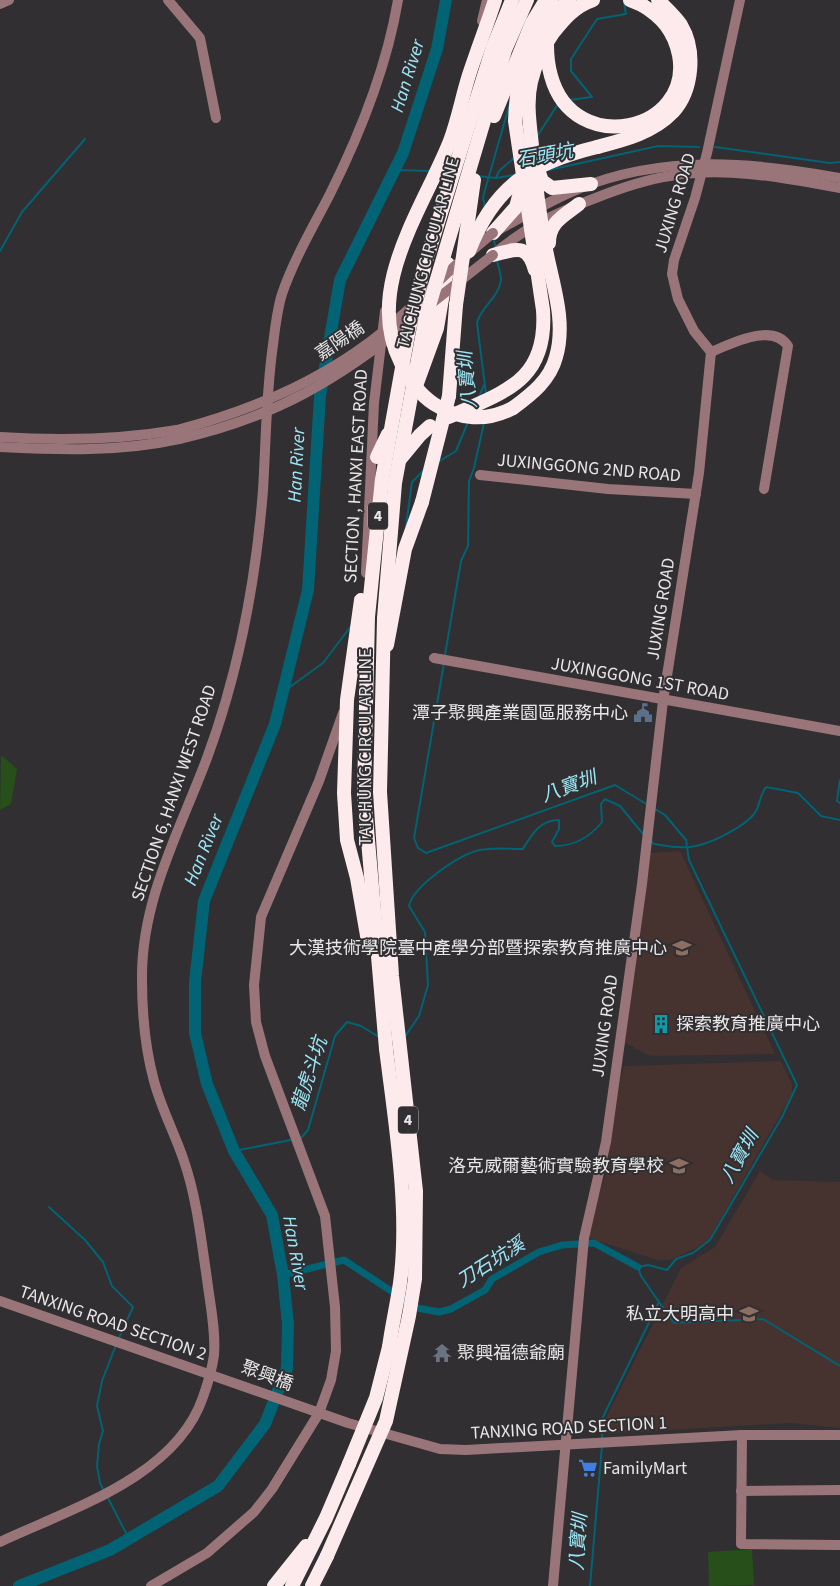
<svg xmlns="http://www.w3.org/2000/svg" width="840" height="1586" font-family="'Source Sans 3','Noto Sans TC',sans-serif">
<rect width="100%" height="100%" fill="#312f31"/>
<g fill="#46322e">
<polygon points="680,851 775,1054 650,1056 625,1043 650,853"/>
<polygon points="781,1061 792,1084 792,1094 707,1243 672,1259 660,1261 589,1238 594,1208 606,1174 620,1080 624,1066"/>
<polygon points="760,1171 773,1180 840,1182 840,1428 791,1423 604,1434 606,1418 681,1268 715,1247"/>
</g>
<g fill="#264f1a">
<polygon points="1,755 17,769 11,804 0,810"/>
<polygon points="753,1544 840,1545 840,1550 752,1549 754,1585 709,1586 708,1552 752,1549"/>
</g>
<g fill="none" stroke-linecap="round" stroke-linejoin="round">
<g stroke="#016373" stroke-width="2">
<polyline points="569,100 592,97 571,71 571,59 597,19 626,14 624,2"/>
<polyline points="536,138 558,104"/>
<polyline points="715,147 830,163 840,162"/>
<polyline points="395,170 430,171"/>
<polyline points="549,170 658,146 699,147"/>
<polyline points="477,176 496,178 514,175"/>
<polyline points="496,178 499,171 514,158"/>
<polyline points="485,207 483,197 510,103"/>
<polyline points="493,238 496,247"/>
<polyline points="0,251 22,212 85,139"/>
<path d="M486,394L477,323C481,306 499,298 501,280C501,274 498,266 497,260"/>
<polyline points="479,397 484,385"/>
<polyline points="438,462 456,451 468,422"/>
<polyline points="406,526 412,482 423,471"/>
<polyline points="445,655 461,561 468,546 469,481 474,468 484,423"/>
<polyline points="444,663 414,838 418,848 426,853 615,785 648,805"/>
<polyline points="283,692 323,663 351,626"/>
<polyline points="840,780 837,801 840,803"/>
<path d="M651,841L654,844C668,846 682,849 696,846C712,843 748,825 756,811C760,804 759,797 766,787L798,793L821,816L840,820"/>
<path d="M404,1038L419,1016L428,985L425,932L409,906C413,886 460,854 480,850C493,847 509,849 523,849C532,834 540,820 559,820V829L552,842L555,846C575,846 590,837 602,822L601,804L605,799L620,806L644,835"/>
<polyline points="301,1138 308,1130 335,1036 347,1022 361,1026 379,1037"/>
<polyline points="234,1151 291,1140"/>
<polyline points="49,1207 85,1240 103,1262 112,1286 133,1307 119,1338"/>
<polyline points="659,1302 674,1323 763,1319 840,1366"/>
<polyline points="602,1439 603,1417 659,1302 641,1276 638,1267 648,1265 667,1270 676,1259 693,1253 710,1240 782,1117 797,1085 689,860 686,840 665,815 655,809"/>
<polyline points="103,1489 100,1483 97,1466 99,1444 103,1431 97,1406 102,1381 116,1345"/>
<polyline points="107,1496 129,1539"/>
<polyline points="590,1586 602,1446"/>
</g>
<polyline stroke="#016373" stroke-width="7" points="283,1275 344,1260 417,1308 439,1312 451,1309 485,1290 492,1279 539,1252 562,1245 594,1243 638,1267"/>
<polyline stroke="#016373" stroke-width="12" points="19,1586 110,1550 218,1486 265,1424 287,1368 288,1324 283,1275 272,1215 234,1151 207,1084 195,1033 195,982 204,901 275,724 308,590 320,396 340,280 403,153 437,49 446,0"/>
<g stroke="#997579" stroke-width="10">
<polyline points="168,0 200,38 216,118"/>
<polyline points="0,4 9,0"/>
<polyline points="482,21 487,0"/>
<path d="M500,229C526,215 551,200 578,189C663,154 752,162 840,178"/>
<path d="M494,254C524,228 556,213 593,199C618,189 643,180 670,176C726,166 784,178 840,188"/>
<path d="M711,352C731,344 772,322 788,346L764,489"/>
<path d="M0,437C60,441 118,440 177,430"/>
<path d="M0,447C60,450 120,452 179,439"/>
<polyline points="480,475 608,489 696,494"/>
<polyline points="366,573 374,403 385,311"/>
<polyline points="434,658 840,731"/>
<polyline points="0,1301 348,1423 440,1449 466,1450 742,1435 840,1435"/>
<polyline points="742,1435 741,1544 840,1545"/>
<polyline points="741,1491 840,1490"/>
<path d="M0,1542C70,1509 176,1477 203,1397C208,1383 212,1370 214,1355C216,1330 210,1304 207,1279C201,1239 197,1199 184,1161C175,1134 161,1108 154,1081C145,1048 142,1012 142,979C141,900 180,830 207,758C238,674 256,580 263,490C266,442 266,393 273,345C275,328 277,310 282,294C294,259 313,227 330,194C360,134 387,66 398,0"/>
<polyline points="151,1586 207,1553 254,1512 272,1489 319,1413 331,1380 336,1351 335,1307 325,1216 265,1056 256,1022 254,985 261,917 319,781 343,713"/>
<polyline points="553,1586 584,1238 606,1142 642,884 663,701 699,473 711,352 694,331 678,299 672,274 674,260 695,198 707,153 740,0"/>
</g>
<g stroke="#fdeaec" stroke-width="14">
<polyline points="630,0 642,5"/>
<path d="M597,147C624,140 653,133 673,112C693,90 696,50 681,25C675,16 666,8 658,0"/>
<polyline points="538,170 542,181 552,188 591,184"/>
<polyline points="493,233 516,207 522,185"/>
<path d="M549,243C549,222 564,216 579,204"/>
<path d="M493,255C515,250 527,242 535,270"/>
<polyline points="417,383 437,328 448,264"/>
<polyline points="449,396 456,305"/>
<path d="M513,408C532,394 550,380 556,357C567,319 551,281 545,244C539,212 535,179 532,146C530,125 526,103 531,82C535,65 543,47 553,33C564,19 575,6 593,0"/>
<path d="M449,417C503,392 548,382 543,310L515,121C517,68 528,36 569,0"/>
<polyline points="377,457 388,434"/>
<polyline points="387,645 405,549 422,502"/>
<path d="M386,1049C395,1121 410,1211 400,1283C397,1304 392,1325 389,1347"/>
<polyline points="274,1586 306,1546"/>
<polyline points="292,1586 326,1518 349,1464"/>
<polyline points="312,1586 327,1556"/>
</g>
<g stroke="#997579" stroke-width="10">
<polyline points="428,306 493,255"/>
<path d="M177,430C254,410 324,380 385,330C422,299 455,263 493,233"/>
<path d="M179,439C273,418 339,380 413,319"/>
</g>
<g stroke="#fdeaec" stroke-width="14">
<path d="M495,0C487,25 477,50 469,75C462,97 458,120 450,141C423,209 363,289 401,363C409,380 419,394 434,404C459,420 487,422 513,408"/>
<path d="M551,0C547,24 544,52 551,76C574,159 693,131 679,55C674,31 662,17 642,5"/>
<polyline points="494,116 532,23 546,0"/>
<path d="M469,251C494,186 531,163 597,147"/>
<polyline points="456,305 474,180"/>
<polyline points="401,458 420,435 430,426"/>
<polyline points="422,502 449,396"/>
<polyline points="361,600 347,700 344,793 347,840 357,878 369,947"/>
<polyline points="386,1049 364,794 368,617 382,479 409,329 424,267 493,47 512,0"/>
<polyline points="349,1464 376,1398 389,1347"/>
<polyline points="327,1556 386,1421 409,1316 415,1279 416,1191 392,976 380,792 384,618 395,483 426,316 505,50 527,0"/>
</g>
</g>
<defs>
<g id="civic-bare" transform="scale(1.5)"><path d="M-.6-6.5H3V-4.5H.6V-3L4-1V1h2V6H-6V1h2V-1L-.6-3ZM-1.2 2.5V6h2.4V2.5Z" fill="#5c6f8a" stroke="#312f31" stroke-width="2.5" paint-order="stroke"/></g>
<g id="university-bare" transform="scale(1.5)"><path d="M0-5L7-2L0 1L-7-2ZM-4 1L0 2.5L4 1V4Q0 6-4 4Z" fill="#8d6e63" stroke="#312f31" stroke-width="2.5" paint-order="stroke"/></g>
<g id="building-bare" transform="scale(1.5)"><path d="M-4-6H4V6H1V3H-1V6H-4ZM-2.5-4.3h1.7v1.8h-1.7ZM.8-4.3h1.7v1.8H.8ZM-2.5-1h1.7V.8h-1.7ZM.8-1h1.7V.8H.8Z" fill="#0f9aa8" stroke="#312f31" stroke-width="2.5" paint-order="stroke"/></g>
<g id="school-bare" transform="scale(1.5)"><path d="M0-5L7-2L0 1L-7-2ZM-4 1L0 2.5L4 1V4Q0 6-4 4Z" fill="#8d6e63" stroke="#312f31" stroke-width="2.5" paint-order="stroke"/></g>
<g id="temple-bare" transform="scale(1.5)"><path d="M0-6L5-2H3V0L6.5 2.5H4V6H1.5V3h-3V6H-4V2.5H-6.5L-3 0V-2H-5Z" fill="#6b7280" stroke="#312f31" stroke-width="2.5" paint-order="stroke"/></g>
<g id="supermarket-bare" transform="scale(1.5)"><path d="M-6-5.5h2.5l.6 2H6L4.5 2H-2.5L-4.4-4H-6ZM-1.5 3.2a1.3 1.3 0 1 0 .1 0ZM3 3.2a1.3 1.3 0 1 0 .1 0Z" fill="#3f7fe0" stroke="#312f31" stroke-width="2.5" paint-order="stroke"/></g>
</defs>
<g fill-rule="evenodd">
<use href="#civic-bare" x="643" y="713"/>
<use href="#university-bare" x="682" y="948"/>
<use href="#building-bare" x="661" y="1024"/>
<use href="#university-bare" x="679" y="1166"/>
<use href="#school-bare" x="749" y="1314"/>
<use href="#temple-bare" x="442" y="1353"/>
<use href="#supermarket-bare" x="588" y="1468"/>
</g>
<g text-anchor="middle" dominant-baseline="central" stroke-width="4" stroke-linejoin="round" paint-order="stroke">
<g fill="#312f31" stroke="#b1b0b1" stroke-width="1">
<rect x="368" y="502.5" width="20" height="27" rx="4"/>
<rect x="398" y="1106.5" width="20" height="27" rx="4"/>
</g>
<g font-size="16" font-weight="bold" fill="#e8e7e8">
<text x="378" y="516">4</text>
<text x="408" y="1120">4</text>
</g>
<g font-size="18" fill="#e8e7e8" stroke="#312f31">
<text transform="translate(675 203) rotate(-73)">JUXING ROAD</text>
<text transform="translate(428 253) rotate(-75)">TAICHUNG CIRCULAR LINE</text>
<text transform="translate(340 341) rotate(-34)">嘉陽橋</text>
<text transform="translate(589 468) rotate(5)">JUXINGGONG 2ND ROAD</text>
<text transform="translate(356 476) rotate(-87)">SECTION , HANXI EAST ROAD</text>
<text transform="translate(661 609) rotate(-81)">JUXING ROAD</text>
<text transform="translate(640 679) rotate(10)">JUXINGGONG 1ST ROAD</text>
<text transform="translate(365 747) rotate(-90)">TAICHUNG CIRCULAR LINE</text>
<text transform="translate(174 793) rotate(-71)">SECTION 6, HANXI WEST ROAD</text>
<text transform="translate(605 1026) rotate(-82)">JUXING ROAD</text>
<text transform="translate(113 1323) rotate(19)">TANXING ROAD SECTION 2</text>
<text transform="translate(267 1376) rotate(20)">聚興橋</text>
<text transform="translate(569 1428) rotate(-3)">TANXING ROAD SECTION 1</text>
</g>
<g font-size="18" fill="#e8e7e8" stroke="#312f31" text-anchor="end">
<text x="628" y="713">潭子聚興產業園區服務中心</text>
<text x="667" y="948">大漢技術學院臺中產學分部暨探索教育推廣中心</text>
<text x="676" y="1024" text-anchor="start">探索教育推廣中心</text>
<text x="664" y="1166">洛克威爾藝術實驗教育學校</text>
<text x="734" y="1314">私立大明高中</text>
<text x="457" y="1353" text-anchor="start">聚興福德爺廟</text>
<text x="603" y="1468" text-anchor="start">FamilyMart</text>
</g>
<g font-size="19" font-style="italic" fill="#9be7f8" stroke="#312f31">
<text transform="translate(408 76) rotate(-73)">Han River</text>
<text transform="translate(545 156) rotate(-10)">石頭坑</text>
<text transform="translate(468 380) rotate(-95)">八寶圳</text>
<text transform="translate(297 465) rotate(-87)">Han River</text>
<text transform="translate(569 787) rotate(-20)">八寶圳</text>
<text transform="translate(204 850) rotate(-68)">Han River</text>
<text transform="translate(310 1074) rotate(-72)">龍虎斗坑</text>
<text transform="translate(740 1157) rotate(-61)">八寶圳</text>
<text transform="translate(295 1253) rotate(80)">Han River</text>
<text transform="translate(491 1263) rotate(-32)">刀石坑溪</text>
<text transform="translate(579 1542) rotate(-86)">八寶圳</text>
</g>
</g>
</svg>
